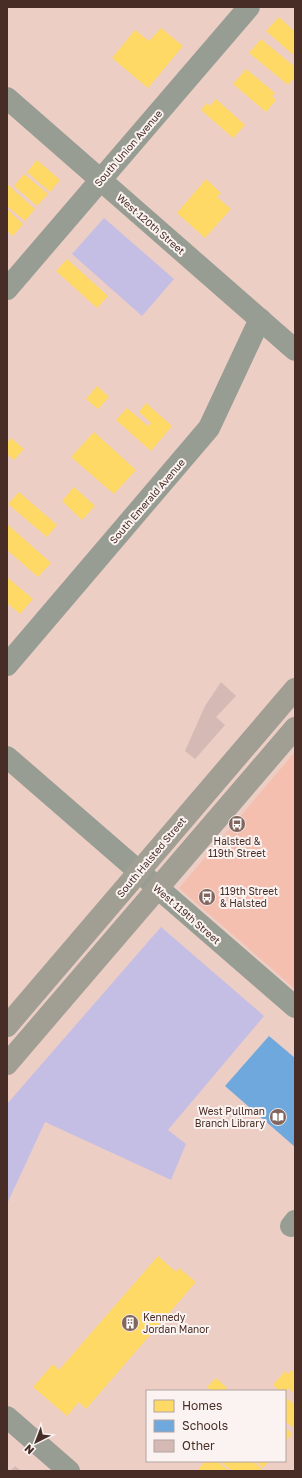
<svg xmlns="http://www.w3.org/2000/svg" width="302" height="1478" font-family="'Golos Text',sans-serif">
<rect width="100%" height="100%" fill="#eccec5"/>
<polygon fill="#f5bfaf" points="295,752 295,989 179,888"/>
<g fill="#c5bee4">
<polygon points="104,218 174,279 142,316 72,254"/>
<polygon points="161,927 264,1016 168,1130 186,1144 171,1180 45,1122 7,1204 7,1104"/>
</g>
<g fill="#ffd966">
<polygon points="279,17 295,32 295,51 292,54 266,31"/>
<polygon points="161,28 183,46 148,88 112,58 135,30 149,41"/>
<polygon points="261,39 295,67 295,77 288,85 249,53"/>
<polygon points="246,69 275,93 272,96 276,100 266,112 233,84"/>
<polygon points="216,99 245,125 233,138 201,110 207,103 210,106"/>
<polygon points="37,160 60,180 50,192 27,172"/>
<polygon points="24,174 48,194 37,206 14,186"/>
<polygon points="206,179 221,193 217,197 231,209 205,238 177,213"/>
<polygon points="7,184 35,209 25,221 7,206"/>
<polygon points="7,209 23,224 13,236 7,231"/>
<polygon points="67,259 108,296 97,308 56,271"/>
<polygon points="97,386 109,397 98,409 86,399"/>
<polygon points="146,403 172,426 151,451 116,420 127,408 148,426 151,423 139,412"/>
<polygon points="94,432 136,470 114,494 71,457"/>
<polygon points="11,438 24,449 14,460 7,454 7,443"/>
<polygon points="74,487 95,506 82,520 62,501"/>
<polygon points="19,492 57,525 47,537 8,504"/>
<polygon points="7,524 51,563 38,577 7,550"/>
<polygon points="7,577 33,599 20,614 7,603"/>
<polygon points="158,1256 176,1272 179,1268 196,1282 86,1409 79,1402 67,1416 33,1387 53,1364 59,1370"/>
<polygon points="291,1370 295,1373 295,1394 288,1388 286,1391 280,1391 273,1385 285,1371 288,1374"/>
<polygon points="216,1378 227,1388 225,1391 211,1391 207,1387"/>
<polygon points="285,1397 295,1405 295,1428 285,1422"/>
<polygon points="285,1427 292,1434 285,1442"/>
<polygon points="205,1461 217,1461 229,1471 197,1471"/>
<polygon points="220,1461 252,1461 262,1469 260,1471 232,1471"/>
<polygon points="255,1461 269,1461 263,1468"/>
</g>
<polygon fill="#6fa8dc" points="269,1036 295,1058 295,1147 225,1086"/>
<g fill="#d4b9b5">
<polygon points="221,682 236,696 216,717 225,725 195,759 185,751 205,706"/>
<polygon points="15,1466 21,1471 10,1471"/>
</g>
<g fill="none" stroke-linecap="round" stroke-linejoin="round">
<g stroke="#989d93" stroke-width="22">
<polyline points="7,98 295,350"/>
<polyline points="7,289 249,7"/>
<polyline points="7,665 209,428 260,319"/>
<polyline points="7,757 295,1007"/>
<polyline points="291,1226 295,1221"/>
<polyline points="7,1417 69,1471"/>
</g>
<g stroke="#a19e93" stroke-width="22">
<polyline points="7,1026 295,689"/>
<polyline points="7,1064 295,728"/>
</g>
</g>
<defs>
<g id="bus-disc" transform="scale(0.9)"><circle r="9.5" fill="#81655e" stroke="#faf3f1"/><path d="M-5-6H5V4H4V6H2V4H-2V6H-4V4H-5ZM-3.5-4V0h7V-4ZM-3.5 1.2v1.5H-2V1.2ZM2 1.2v1.5H3.5V1.2Z" fill="#fff"/></g>
<g id="library-disc" transform="scale(0.9)"><circle r="9.5" fill="#81655e" stroke="#faf3f1"/><path d="M-6-4Q-3-5.5-.7-3.5V5Q-3 3-6 4ZM6-4Q3-5.5 .7-3.5V5Q3 3 6 4Z" fill="#fff"/></g>
<g id="building-disc" transform="scale(0.9)"><circle r="9.5" fill="#81655e" stroke="#faf3f1"/><path d="M-4-6H4V6H1V3H-1V6H-4ZM-2.5-4.3h1.7v1.8h-1.7ZM.8-4.3h1.7v1.8H.8ZM-2.5-1h1.7V.8h-1.7ZM.8-1h1.7V.8H.8Z" fill="#fff"/></g>
</defs>
<g fill-rule="evenodd">
<use href="#bus-disc" x="237" y="824"/>
<use href="#bus-disc" x="207" y="897"/>
<use href="#library-disc" x="278" y="1117"/>
<use href="#building-disc" x="130" y="1323"/>
</g>
<g text-anchor="middle" dominant-baseline="central" stroke-width="4" stroke-linejoin="round" paint-order="stroke">
<g font-size="10" fill="#472d26" stroke="#faf3f1">
<text transform="translate(128 148) rotate(-49)">South Union Avenue</text>
<text transform="translate(151 224) rotate(41)">West 120th Street</text>
<text transform="translate(147 501) rotate(-49)">South Emerald Avenue</text>
<text transform="translate(151 857) rotate(-50)">South Halsted Street</text>
<text transform="translate(187 914) rotate(41)">West 119th Street</text>
</g>
<g font-size="10" fill="#472d26" stroke="#faf3f1" text-anchor="start">
<text x="237" y="841" text-anchor="middle">Halsted &amp;<tspan x="237" dy="12">119th Street</tspan></text>
<text x="220" y="891">119th Street<tspan x="220" dy="12">&amp; Halsted</tspan></text>
<text x="265" y="1111" text-anchor="end">West Pullman<tspan x="265" dy="12">Branch Library</tspan></text>
<text x="143" y="1317">Kennedy<tspan x="143" dy="12">Jordan Manor</tspan></text>
</g>
</g>
<rect width="302" height="1478" fill="none" stroke="#472d26" stroke-width="16"/>
<rect x="146" y="1390" width="140" height="72" fill="#faf3f1" stroke="#b2a4a0"/>
<rect x="154" y="1400" width="20" height="12" fill="#ffd966" stroke="#b2a4a0"/>
<text x="182" y="1410" font-size="12" fill="#472d26">Homes</text>
<rect x="154" y="1420" width="20" height="12" fill="#6fa8dc" stroke="#b2a4a0"/>
<text x="182" y="1430" font-size="12" fill="#472d26">Schools</text>
<rect x="154" y="1440" width="20" height="12" fill="#d4b9b5" stroke="#b2a4a0"/>
<text x="182" y="1450" font-size="12" fill="#472d26">Other</text>
<g transform="translate(36 1442) rotate(222)" stroke="#faf3f1" stroke-width="3" paint-order="stroke">
<path d="M0-3L7 15L0 10L-7 15Z" fill="#472d26"/>
<text y="-6" font-size="11" font-weight="bold" text-anchor="middle" fill="#472d26">N</text>
</g>
</svg>
